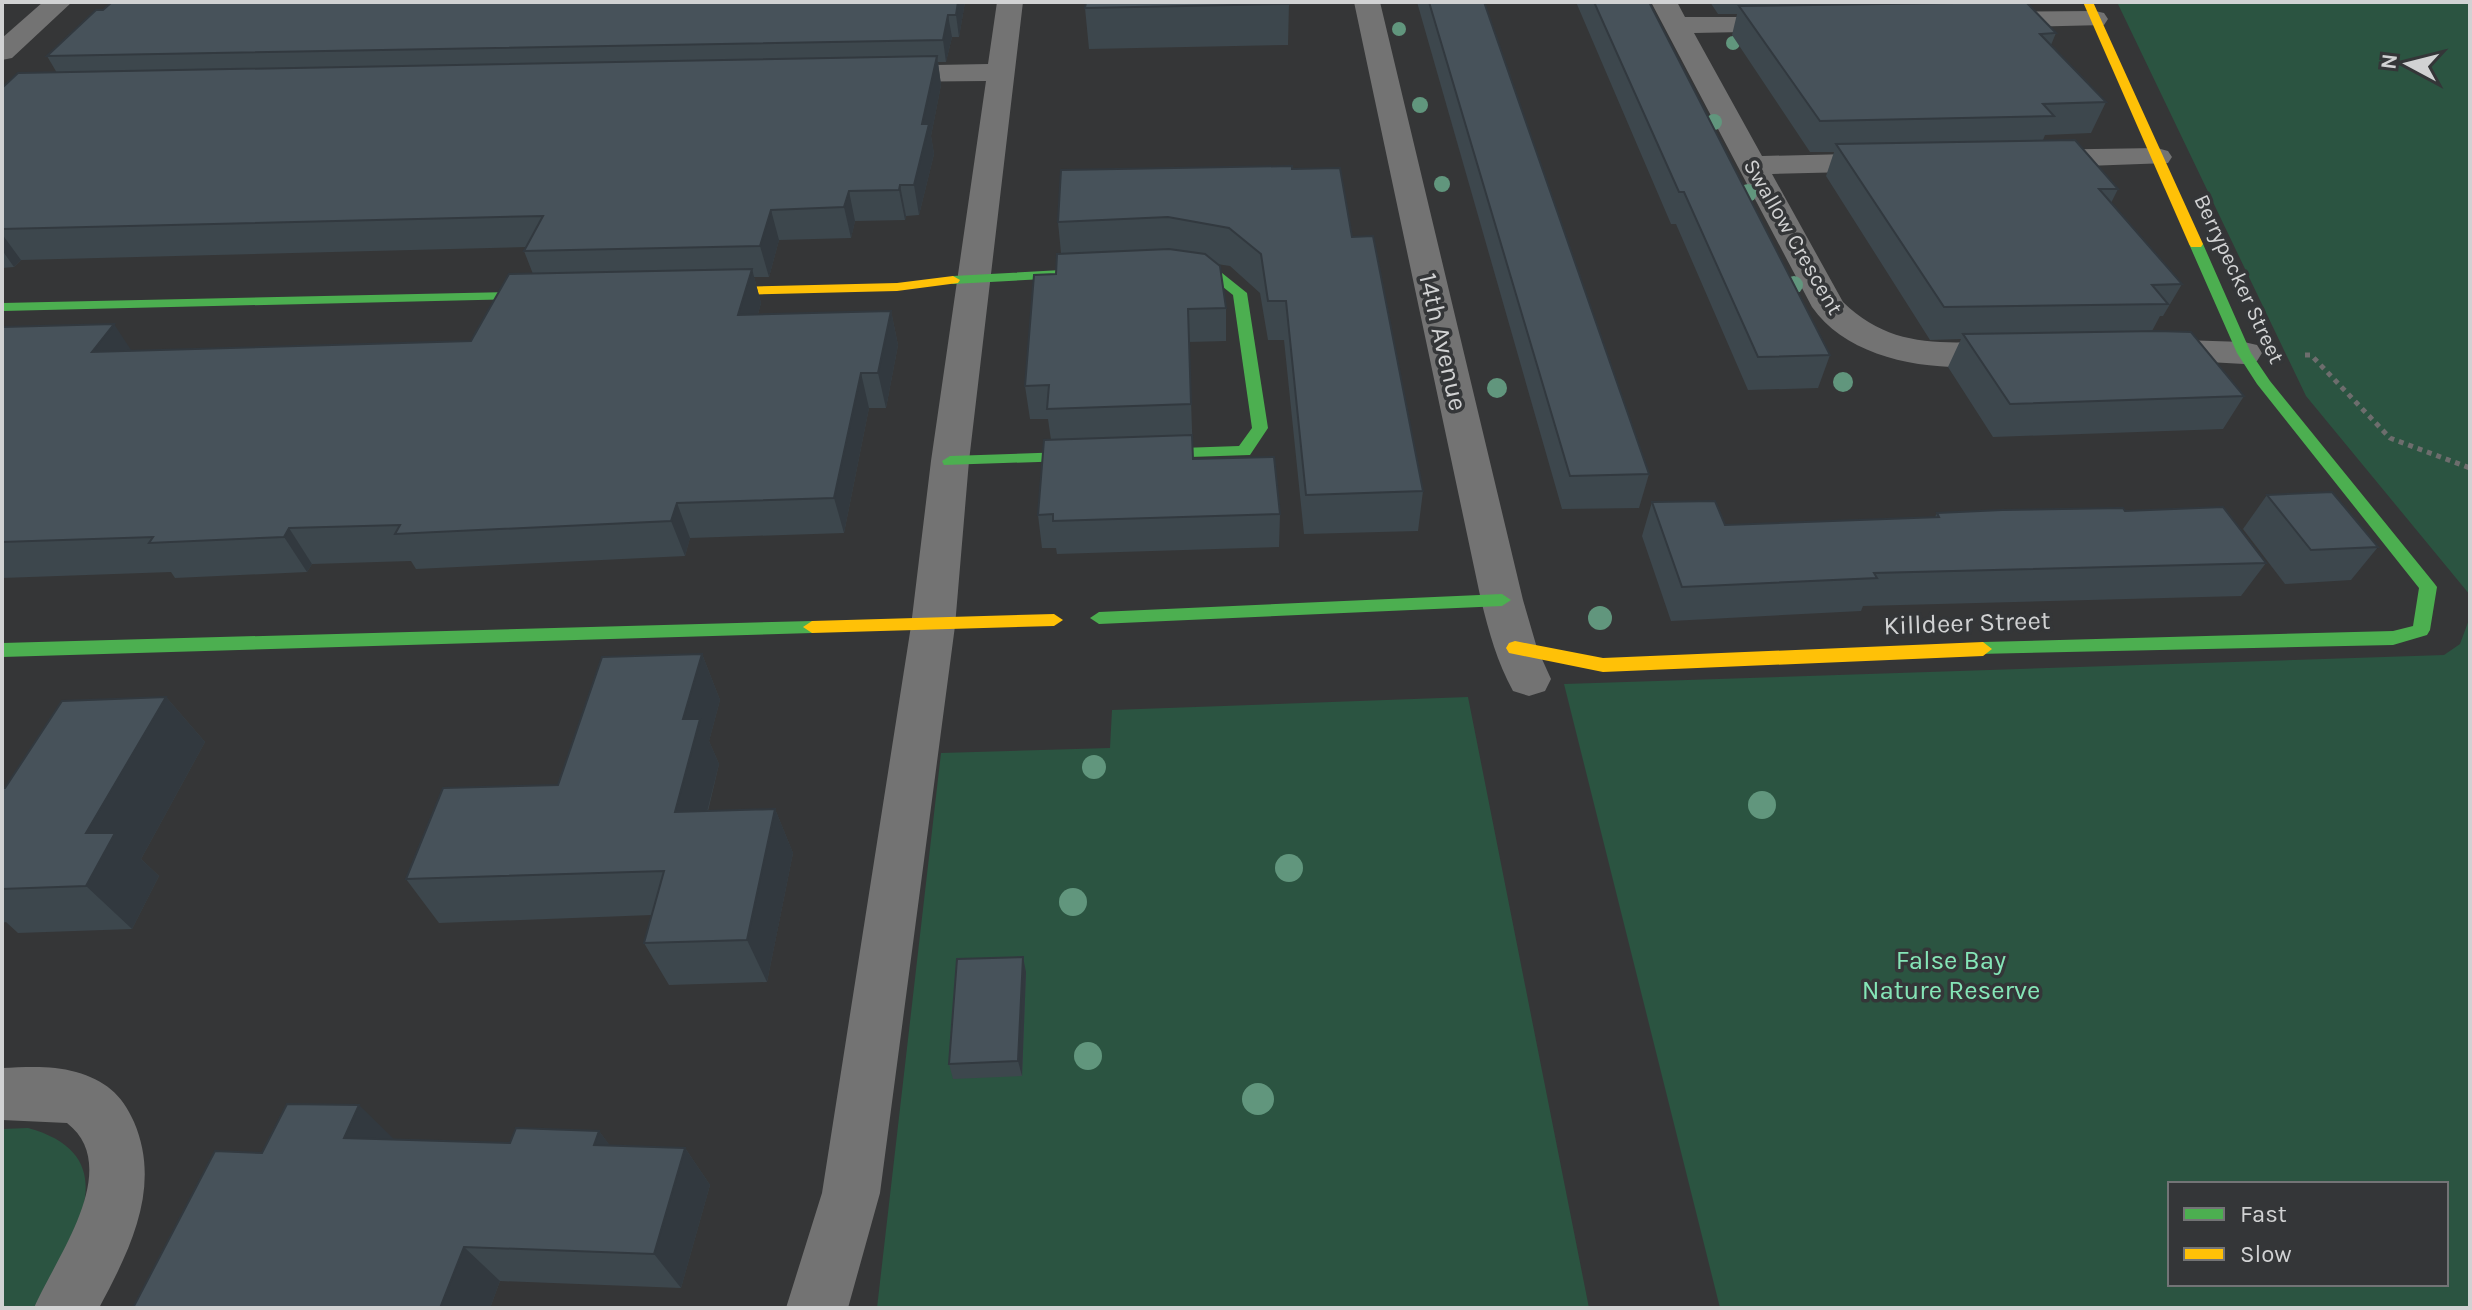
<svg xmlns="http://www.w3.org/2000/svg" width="2472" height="1310" font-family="Karla,sans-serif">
<rect width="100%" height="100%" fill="#353637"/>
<g fill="#2b5441" fill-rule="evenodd">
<polygon points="2117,2 2470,2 2470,600 2470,595 2306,396"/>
<path d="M2470,617V1308H1720L1564,684L2444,655L2460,644ZM2446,1184V1284H2170V1184Z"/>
<polygon points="1468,697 1589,1308 877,1308 941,753 1110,748 1112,710"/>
<path d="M28,1128C134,1157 68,1247 34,1308H2V1129Z"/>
</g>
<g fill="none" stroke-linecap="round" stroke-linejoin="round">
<polyline stroke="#6d6d6d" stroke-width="5" stroke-dasharray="5 5" stroke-linecap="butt" points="2305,355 2311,355 2390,438 2470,468"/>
<g fill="#737373" fill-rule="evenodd">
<polygon points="43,2 72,2 12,58 2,60 2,38"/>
<polygon points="997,2 1023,2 969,461 955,626 880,1193 848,1308 786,1308 822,1193 911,626 931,461 986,81 882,82 872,80 868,74 872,68 882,66 988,64"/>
<path d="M1354,2H1380L1523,600L1537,648L1551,679L1545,691L1529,696L1513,691C1497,662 1489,632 1481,600Z"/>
<path d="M1651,2H1677L1685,17H1804L1808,23L1804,29L1795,31L1694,33L1762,156L1890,153L1901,156L1905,162L1901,168L1890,171L1772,174L1843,302C1882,340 1923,344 1976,342C1993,342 2009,340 2026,344L2031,352L2026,360C1959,376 1854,368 1812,307Z"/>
<polygon points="2095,11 2104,13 2108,19 2104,25 1984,28 1975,26 1971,20 1975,14 1984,12"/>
<polygon points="2157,148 2168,151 2172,157 2168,163 2031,168 2020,165 2016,159 2020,153 2031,150"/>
<polygon points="2150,339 2244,342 2257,345 2262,353 2257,361 2244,364 2137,358 2132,350 2137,342"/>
<path d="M2,1068C26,1067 52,1065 76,1072C104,1080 122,1094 134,1122C162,1187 130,1250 99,1308H34C54,1260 125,1168 67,1123L2,1120Z"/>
</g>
<g fill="#4caf50" fill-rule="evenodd">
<polygon points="2196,240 2203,244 2251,353 2270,381 2434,583 2437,587 2430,630 2427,635 2393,645 1977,654 1974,649 1977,644 1983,642 2393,631 2413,626 2419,588 2257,384 2237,353 2189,244"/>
<polygon points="1170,264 1222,273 1247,293 1268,428 1250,455 944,465 942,461 950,456 1239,446 1252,428 1233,295 1213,279 1170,272 953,284 946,280 953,276"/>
<polygon points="555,291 562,295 560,298 2,311 2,303"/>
<polygon points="1502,594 1511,600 1502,606 1099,624 1090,618 1099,612"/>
<polygon points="812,621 821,627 812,633 2,657 2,643"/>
</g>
<g fill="#ffc107" fill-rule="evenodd">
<polygon points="2083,2 2093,2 2203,244 2201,247 2191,247 2189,244"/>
<polygon points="953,276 960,280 958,283 897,291 696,296 689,292 696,288 897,283"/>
<polygon points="1054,614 1063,620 1054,626 812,633 803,627 812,621"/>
<polygon points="1515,641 1603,658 1983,642 1992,649 1983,656 1603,672 1509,653 1506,648 1509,643"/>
</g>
</g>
<g fill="#61967d">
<circle cx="1399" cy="29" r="7"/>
<circle cx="1733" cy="43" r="7"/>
<circle cx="1420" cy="105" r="8"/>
<circle cx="1714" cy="122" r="8"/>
<circle cx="1442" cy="184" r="8"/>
<circle cx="1748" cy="193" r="9"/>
<circle cx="1794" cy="285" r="9"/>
<circle cx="1843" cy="382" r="10"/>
<circle cx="1497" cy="388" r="10"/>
<circle cx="1600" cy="618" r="12"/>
<circle cx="1094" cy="767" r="12"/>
<circle cx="1762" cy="805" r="14"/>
<circle cx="1289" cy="868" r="14"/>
<circle cx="1073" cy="902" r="14"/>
<circle cx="1088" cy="1056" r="14"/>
<circle cx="1258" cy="1099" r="16"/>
</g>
<g fill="#3d474d">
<polygon points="965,2 959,37 952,37 946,62 938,62 941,85 931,136 934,154 919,215 906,216 905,220 855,221 851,238 779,240 769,277 754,277 761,303 758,314 891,311 898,345 886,408 869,408 844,533 690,538 685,556 416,569 411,561 312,564 307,572 175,578 171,572 2,578 2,327 132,351 471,341 533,274 524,251 526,247 21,260 14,267 2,268 2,88 57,73 47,56"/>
<polygon points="1289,2 1288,45 1089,49 1085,8"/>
<polygon points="1417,2 1484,2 1649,474 1639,508 1562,509"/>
<polygon points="1576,2 1649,2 1830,355 1818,388 1748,390 1676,224 1671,224"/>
<polygon points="1710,2 2026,2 2056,33 2051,45 2106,102 2091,133 2045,135 2043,140 2118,189 2111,203 2182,284 2163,316 2160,316 2152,331 2244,396 2223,429 1993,437 1948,367 1961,339 1930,340 1826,176 1834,152 1810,152 1732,35 1737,14 1718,14"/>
<polygon points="1292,169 1352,237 1423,491 1418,531 1304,534 1284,340 1268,340 1260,293 1230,266 1217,264 1226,308 1226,341 1189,342 1193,459 1280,514 1279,547 1057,554 1056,548 1042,548 1038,515 1051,440 1048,419 1030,419 1025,386 1061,253 1058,222"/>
<polygon points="2267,495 2378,547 2351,580 2285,584 2243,529"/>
<polygon points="1652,502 1725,525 1935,517 1937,513 2125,511 2266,563 2241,596 1863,606 1861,611 1671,621 1642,536"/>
<polygon points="702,654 720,700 709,741 719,764 708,811 775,809 793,853 767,982 669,985 644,943 652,915 439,923 406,879 558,785"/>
<polygon points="166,697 205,742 141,859 159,876 132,929 18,933 6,922 2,923 2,788 5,788"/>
<polygon points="1026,972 1022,1076 953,1079 949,1064"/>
<polygon points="599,1131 610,1146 685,1148 710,1185 681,1288 500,1281 490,1308 133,1308 262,1153 393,1139 510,1143"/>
</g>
<g fill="#32393f">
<polygon points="958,2 965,2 959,37 956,15"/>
<polygon points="948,15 952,37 946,62 943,40"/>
<polygon points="937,56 941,85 931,136 934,154 919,215 914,185 922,124"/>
<polygon points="900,185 906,216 905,220 899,190"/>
<polygon points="849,191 855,221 851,238 844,207"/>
<polygon points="771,210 779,240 769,277 760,246"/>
<polygon points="2,234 21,260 14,267 2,250"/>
<polygon points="752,269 761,303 748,350 738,315"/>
<polygon points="891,311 898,345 886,408 878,373"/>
<polygon points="114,324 137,359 92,352"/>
<polygon points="861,373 869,408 844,533 834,498"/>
<polygon points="677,503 690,538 685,556 671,521"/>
<polygon points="289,528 312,564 307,572 284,537"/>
<polygon points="702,654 720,700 709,741 719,764 696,856 675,812 683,719"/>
<polygon points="166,697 205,742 141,859 159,876 132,929 86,886 86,833"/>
<polygon points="775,809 793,853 767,982 747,940"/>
<polygon points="1023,957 1026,972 1022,1076 1018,1061"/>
<polygon points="359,1105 398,1143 344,1138"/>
<polygon points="599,1131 627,1168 594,1145"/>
<polygon points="685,1148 710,1185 681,1288 654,1254"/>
<polygon points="464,1247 500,1281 490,1308 440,1308"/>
</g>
<g fill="#47525a" stroke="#32393f" stroke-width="2">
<polygon points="112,2 958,2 956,15 948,15 943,40 47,56 96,10 103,10"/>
<polygon points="1086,2 1289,2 1289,4 1085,8"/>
<polygon points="1429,2 1484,2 1649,474 1570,476"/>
<polygon points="1594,2 1649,2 1830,355 1758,357 1684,192 1679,192"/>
<polygon points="2026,2 2056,33 2040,34 2106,102 2043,104 2054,116 1820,121 1739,6"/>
<polygon points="937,56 922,124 929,124 914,185 900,185 899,190 849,191 844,207 771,210 760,246 524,251 543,216 2,229 2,88 18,73"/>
<polygon points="2075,140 2118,189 2099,189 2182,284 2152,285 2168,304 1944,307 1836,144"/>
<polygon points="1292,166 1292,169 1340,168 1352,237 1373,236 1423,491 1306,495 1286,301 1268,301 1261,254 1229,228 1168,217 1058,222 1061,170"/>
<polygon points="1169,249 1205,254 1220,266 1226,308 1188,309 1191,404 1047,409 1049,385 1025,386 1034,275 1056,274 1057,254"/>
<polygon points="752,269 738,315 891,311 878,373 861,373 834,498 677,503 671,521 395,534 400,525 289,528 284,537 149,543 153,537 2,542 2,327 114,324 92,352 471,341 509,274"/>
<polygon points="2157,331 2191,332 2244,396 2010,404 1963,334"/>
<polygon points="1192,435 1193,459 1274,457 1280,514 1053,521 1053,514 1038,515 1044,440"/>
<polygon points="2332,492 2378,547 2311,550 2267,495"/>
<polygon points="1715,501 1725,525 1939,517 1937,513 2002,510 2123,508 2125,511 2223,507 2266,563 1874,573 1877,578 1682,587 1652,502"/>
<polygon points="702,654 683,719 700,719 675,812 775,809 747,940 644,943 664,871 406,879 443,788 558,785 602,657"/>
<polygon points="166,697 86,833 115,833 86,886 2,889 2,788 5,788 62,701"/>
<polygon points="1023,957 1018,1061 949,1064 957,959"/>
<polygon points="287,1104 359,1105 344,1138 510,1143 516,1128 599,1131 594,1145 685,1148 654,1254 464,1247 440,1308 133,1308 215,1151 262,1153"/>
</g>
<g text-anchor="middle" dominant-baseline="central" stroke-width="7" stroke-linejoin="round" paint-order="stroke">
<g font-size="22" fill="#d1d2d3" stroke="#343638">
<text transform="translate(1793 237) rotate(60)">Swallow Crescent</text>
<text transform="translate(2239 279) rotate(65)">Berrypecker Street</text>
</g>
<g font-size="26" fill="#d1d2d3" stroke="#343638">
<text transform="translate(1443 342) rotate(77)">14th Avenue</text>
<text transform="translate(1967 623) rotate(-2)">Killdeer Street</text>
</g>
<g font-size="26" fill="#85e5b7" stroke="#343638">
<text x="1951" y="960">False Bay<tspan x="1951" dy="30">Nature Reserve</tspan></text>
</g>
</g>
<rect width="2472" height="1310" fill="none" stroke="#d1d2d3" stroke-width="8"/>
<rect x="2168" y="1182" width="280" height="104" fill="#343638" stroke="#737476" stroke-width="2"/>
<rect x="2184" y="1208" width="40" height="12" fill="#4caf50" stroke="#737476" stroke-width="2"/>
<text x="2240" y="1222" font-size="24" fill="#d1d2d3">Fast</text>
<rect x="2184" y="1248" width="40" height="12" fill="#ffc107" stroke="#737476" stroke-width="2"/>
<text x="2240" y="1262" font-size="24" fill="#d1d2d3">Slow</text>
<g transform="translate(2408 64) rotate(277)" stroke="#343638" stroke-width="6" paint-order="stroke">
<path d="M0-6L14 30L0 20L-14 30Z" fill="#d1d2d3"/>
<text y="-12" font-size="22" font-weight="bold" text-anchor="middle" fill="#d1d2d3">N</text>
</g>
</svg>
